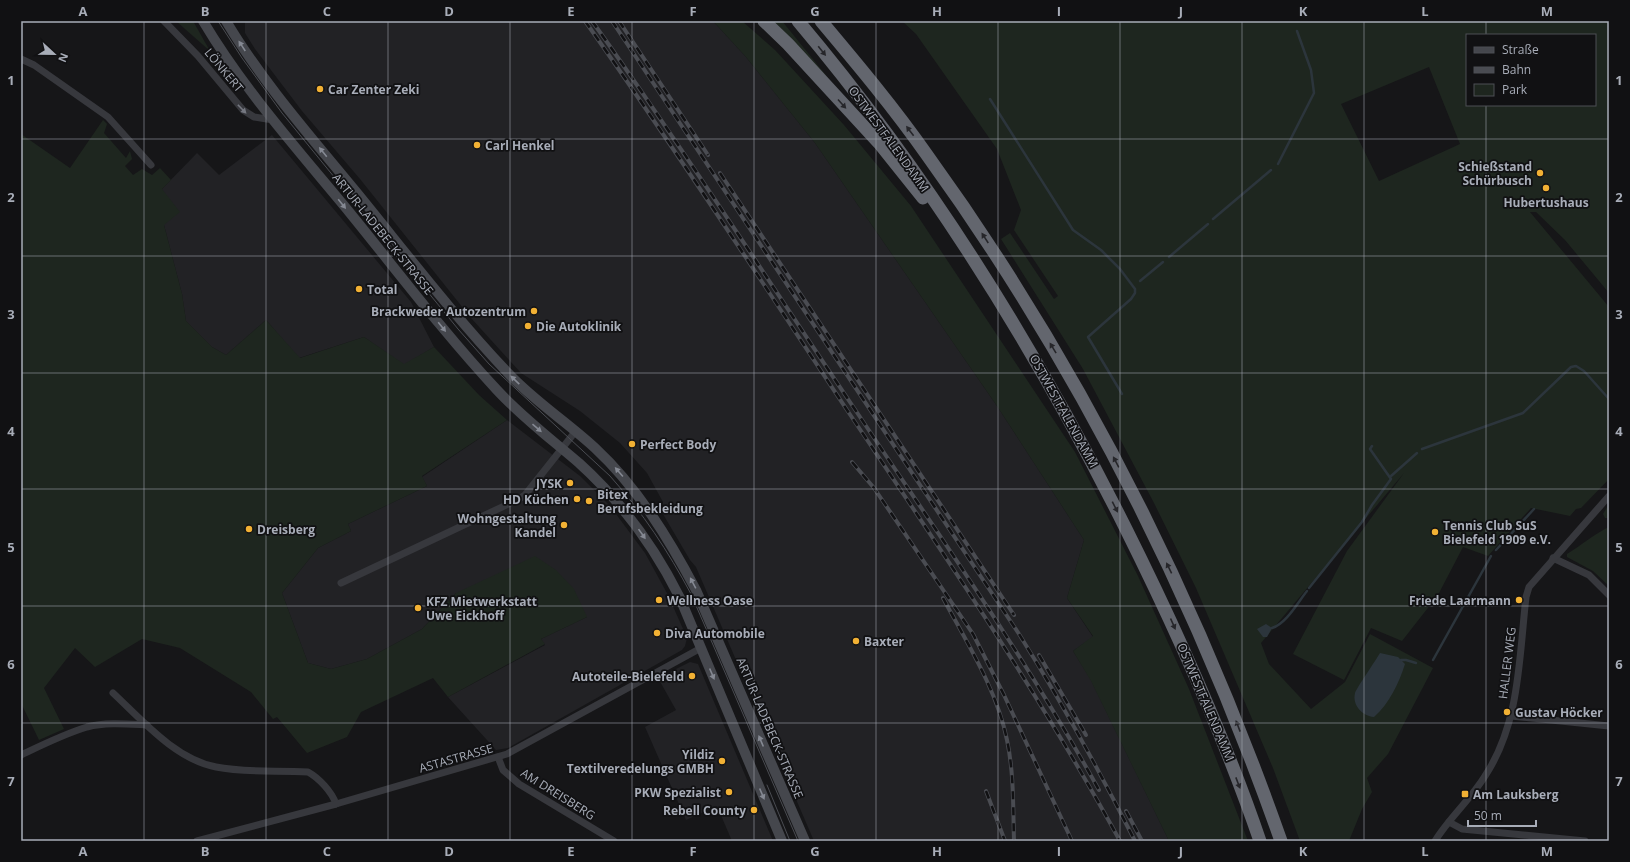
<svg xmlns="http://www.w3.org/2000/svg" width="1630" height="862" font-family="'Open Sans',sans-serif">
<rect width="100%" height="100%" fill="#161618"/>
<g fill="#222225">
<polygon points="245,21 713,21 746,57 815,143 997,406 1084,540 1067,598 1093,637 1073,651 1091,680 1169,841 814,841 696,567 690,560 660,509 663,502 647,473 620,443 580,411 521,373 471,318 360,179 302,111 255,49 245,33"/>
<polygon points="272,135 411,302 434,347 404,365 364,337 299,358 266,320 226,355 212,347 186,321 182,294 164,225 162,189 197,153 219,175"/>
<polygon points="507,420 580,476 610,506 645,553 668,595 687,638 685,646 682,650 508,748 496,750 448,697 545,645 541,639 587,617 456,593 422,629 367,659 331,669 308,663 282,593 318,548 351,531 348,524 427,486 422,477"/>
<polygon points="690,662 698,664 773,841 732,841 717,806 686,820 645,727 676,710 658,678"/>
</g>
<g fill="#1e261f" fill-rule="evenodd">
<polygon points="176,21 193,21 210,51"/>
<polygon points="713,21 742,21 775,50 844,125 911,206 1075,452 1138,576 1189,689 1248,841 1169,841 1091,681 1073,651 1093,636 1067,598 1084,540 997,406 815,143 746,57"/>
<polygon points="769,21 782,21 829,79"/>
<path d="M902,21H1609V293L1565,240L1536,212H1530L1609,307V479L1581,508L1576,509L1570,516L1531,508L1488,556L1463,547L1438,595L1402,641L1371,628L1344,680L1293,654L1347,551L1404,473L1261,643L1269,664L1311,709L1345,682L1370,634L1433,668L1388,754L1367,778L1372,792L1362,809L1349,841H1300L1273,768L1196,588L1154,503L1083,369L1001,239L1010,233L1054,299L1058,296L1014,230L1021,210L997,149L916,34ZM1467,35H1595V105H1467ZM1429,67L1460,144L1379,181L1341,104Z"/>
<polygon points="103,120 107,124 104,133 126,158 130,151 132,159 125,166 133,175 142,169 152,175 160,168 171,180 162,189 180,212 164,225 182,294 186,321 212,347 226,355 266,320 300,358 364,337 404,364 434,347 479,395 507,420 422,476 427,486 348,524 351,531 318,548 282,593 308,663 331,669 367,659 422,629 456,593 535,556 556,570 574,589 587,617 541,639 545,644 448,697 433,678 361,712 347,737 307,753 277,717 273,719 251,692 180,648 142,639 95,667 75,648 44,688 64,729 39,740 21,703 21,134 70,168"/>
<polygon points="1609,504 1609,518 1605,518 1603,514"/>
<path d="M1609,527V586L1593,571L1567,557V554C1582,545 1594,534 1609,527Z"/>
</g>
<g fill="#2c353c">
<polygon points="1266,624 1272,628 1267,637 1263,637 1257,629"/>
<path d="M1380,653L1398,657L1405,664C1399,683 1389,704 1374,717C1363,716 1352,706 1355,693C1356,689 1376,660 1380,653Z"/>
</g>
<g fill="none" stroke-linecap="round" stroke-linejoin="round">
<g stroke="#2c353c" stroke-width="2.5">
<polyline points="990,99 1073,230 1101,250 1120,269 1135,289 1135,293 1131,299 1088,337 1122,394"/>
<polyline points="1278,164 1314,93 1311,70 1297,31"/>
<polyline points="1213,219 1271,170"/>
<polyline points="1169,257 1208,224"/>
<polyline points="1140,281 1163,262"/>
<polyline points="1422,449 1523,413 1571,367 1576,366 1584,371 1609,399"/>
<polyline points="1391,476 1417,453"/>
<polyline points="1496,550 1534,509"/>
<polyline points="1309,588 1362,522 1372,505 1391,479 1370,449 1372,446"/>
<path d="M1272,628C1286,624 1298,602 1307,591"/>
<polyline points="1401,660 1406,660 1416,663"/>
<polyline points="1433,660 1491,556"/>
</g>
<g stroke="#37383d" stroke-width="7">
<polyline points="164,21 198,56 243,110 254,117 273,120"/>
<polyline points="21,59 34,65 108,117 151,165"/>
<polyline points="1553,558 1589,575 1609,595"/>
<polyline points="341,583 519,499 525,495 575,432"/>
<path d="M113,693C142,720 175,759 216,767C246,773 277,770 308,772C319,778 332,792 336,804"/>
<polyline points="1511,716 1609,726"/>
<path d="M21,755C42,745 64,734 87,727C106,722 127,724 147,725"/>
<polyline points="498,757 503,770 519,784 614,841"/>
<polyline points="1449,822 1462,829 1585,841"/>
<polyline points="197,841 336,804 507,754 701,648"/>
<path d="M1435,841C1449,818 1471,799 1485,776C1520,723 1519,658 1526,597L1529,587L1609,496"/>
</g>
<g stroke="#45474d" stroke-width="10">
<path d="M203,21C244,90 299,151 350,213C398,272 445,334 497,390C522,417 551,439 579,463C621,501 655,548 680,598L782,841"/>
<path d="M226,21C263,83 311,137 357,193C406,253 454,316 508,373C534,401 567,422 595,448C638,488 669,539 696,590L805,841"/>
</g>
<g stroke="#63666e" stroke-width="13">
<polyline points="764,21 788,44 879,143 923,198"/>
<path d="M798,21C928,175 1035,347 1125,527C1176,629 1223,733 1260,841"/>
<path d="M821,21C858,65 894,108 927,155C1079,365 1195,597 1281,841"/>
</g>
<g stroke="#4a4c52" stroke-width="1">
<path d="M218,21L242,58L282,113L458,329L489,364L610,476C643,513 668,551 691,594L798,841"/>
<polyline points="767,785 790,841"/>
</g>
<g stroke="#4a4c52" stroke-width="4">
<g id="rail">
<path d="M585,21C676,150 762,282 849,413C943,553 1039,693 1120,841"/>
<path d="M592,21C683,148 767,279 854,408C938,534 1026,658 1099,790"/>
<path d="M612,21L1019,634C1061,701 1099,770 1135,841"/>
<polyline points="619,21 708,155"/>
<polyline points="720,173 1014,615"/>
<polyline points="852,462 874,488 973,634 1004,695 1072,841"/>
<path d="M943,598C967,643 997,690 1007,740C1014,773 1013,807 1014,841"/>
<polyline points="1039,655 1086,735"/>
<polyline points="986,791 1005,841"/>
<polyline points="1126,811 1142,841"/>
</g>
</g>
<use href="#rail" stroke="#111113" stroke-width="2.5" stroke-dasharray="8" stroke-linecap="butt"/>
</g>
<defs><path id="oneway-solid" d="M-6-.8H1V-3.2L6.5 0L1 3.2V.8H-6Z"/></defs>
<g fill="#858993">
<use href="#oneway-solid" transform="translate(242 46) rotate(-123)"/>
<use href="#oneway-solid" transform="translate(323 152) rotate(-129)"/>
<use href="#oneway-solid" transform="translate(342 204) rotate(51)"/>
<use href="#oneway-solid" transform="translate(442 327) rotate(51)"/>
<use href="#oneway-solid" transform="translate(515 380) rotate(-136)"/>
<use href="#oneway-solid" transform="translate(537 428) rotate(41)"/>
<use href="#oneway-solid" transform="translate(619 472) rotate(-131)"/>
<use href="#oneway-solid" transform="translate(642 534) rotate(55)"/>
<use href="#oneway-solid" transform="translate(693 583) rotate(-118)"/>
<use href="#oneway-solid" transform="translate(712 674) rotate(67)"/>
<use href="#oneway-solid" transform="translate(761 741) rotate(-113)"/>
<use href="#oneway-solid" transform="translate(762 794) rotate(67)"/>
</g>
<g fill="#26262a">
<use href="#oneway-solid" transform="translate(822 51) rotate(51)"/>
<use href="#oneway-solid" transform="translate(842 104) rotate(48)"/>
<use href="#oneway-solid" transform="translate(910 131) rotate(-127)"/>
<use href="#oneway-solid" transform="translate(985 238) rotate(-123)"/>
<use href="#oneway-solid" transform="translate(1053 348) rotate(-121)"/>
<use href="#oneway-solid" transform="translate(1116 462) rotate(-118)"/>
<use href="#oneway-solid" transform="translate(1115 507) rotate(63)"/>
<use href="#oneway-solid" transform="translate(1169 568) rotate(-116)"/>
<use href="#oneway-solid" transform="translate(1173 624) rotate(66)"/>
<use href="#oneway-solid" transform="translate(1238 726) rotate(-111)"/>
<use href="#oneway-solid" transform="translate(1238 783) rotate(69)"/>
</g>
<use fill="#757881" href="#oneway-solid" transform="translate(242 109) rotate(46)"/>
<path fill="none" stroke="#a8adb8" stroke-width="1" stroke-opacity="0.55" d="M144,21V841M266,21V841M388,21V841M510,21V841M632,21V841M754,21V841M876,21V841M998,21V841M1120,21V841M1242,21V841M1364,21V841M1486,21V35M1486,105V841M21,139H1609M21,256H1609M21,373H1609M21,489H1609M21,606H1609M21,723H1609"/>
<g fill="#f2b134" stroke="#111113" stroke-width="1.5">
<circle cx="320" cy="89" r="4"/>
<circle cx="477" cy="145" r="4"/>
<circle cx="1540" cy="173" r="4"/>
<circle cx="1546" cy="188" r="4"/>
<circle cx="359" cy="289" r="4"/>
<circle cx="534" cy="311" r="4"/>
<circle cx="528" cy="326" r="4"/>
<circle cx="632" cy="444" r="4"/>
<circle cx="570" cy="483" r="4"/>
<circle cx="577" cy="499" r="4"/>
<circle cx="589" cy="501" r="4"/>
<circle cx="564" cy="525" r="4"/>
<circle cx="249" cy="529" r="4"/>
<circle cx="1435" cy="532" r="4"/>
<circle cx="659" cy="600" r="4"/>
<circle cx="1519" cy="600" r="4"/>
<circle cx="418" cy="608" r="4"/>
<circle cx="657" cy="633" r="4"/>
<circle cx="856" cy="641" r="4"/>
<circle cx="692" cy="676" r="4"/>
<circle cx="1507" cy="712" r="4"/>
<circle cx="722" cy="761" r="4"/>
<circle cx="729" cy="792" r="4"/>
<rect x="1461" y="790" width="8" height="8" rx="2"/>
<circle cx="754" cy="810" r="4"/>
</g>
<g text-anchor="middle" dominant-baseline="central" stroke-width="3.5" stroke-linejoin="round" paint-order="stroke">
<g font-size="12" fill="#a8adb8" stroke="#111113">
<text transform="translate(224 70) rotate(50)">LÖNKERT</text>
<text transform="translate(889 139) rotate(54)">OSTWESTFALENDAMM</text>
<text transform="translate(383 234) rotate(51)">ARTUR-LADEBECK-STRASSE</text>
<text transform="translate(1064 411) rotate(61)">OSTWESTFALENDAMM</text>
<text transform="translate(1507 663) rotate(-83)">HALLER WEG</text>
<text transform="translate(1206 702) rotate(67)">OSTWESTFALENDAMM</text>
<text transform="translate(770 728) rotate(67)">ARTUR-LADEBECK-STRASSE</text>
<text transform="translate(456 758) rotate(-16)">ASTASTRASSE</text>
<text transform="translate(558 794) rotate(32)">AM DREISBERG</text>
</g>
<g font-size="12" font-weight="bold" fill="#a8adb8" stroke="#111113" text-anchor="start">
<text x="328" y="89">Car Zenter Zeki</text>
<text x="485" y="145">Carl Henkel</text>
<text x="1532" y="166" text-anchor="end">Schießstand<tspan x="1532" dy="14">Schürbusch</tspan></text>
<text x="1546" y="202" text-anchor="middle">Hubertushaus</text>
<text x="367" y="289">Total</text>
<text x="526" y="311" text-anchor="end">Brackweder Autozentrum</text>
<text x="536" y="326">Die Autoklinik</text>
<text x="640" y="444">Perfect Body</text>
<text x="562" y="483" text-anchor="end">JYSK</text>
<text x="597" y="494">Bitex<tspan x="597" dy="14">Berufsbekleidung</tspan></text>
<text x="569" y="499" text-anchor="end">HD Küchen</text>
<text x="556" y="518" text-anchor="end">Wohngestaltung<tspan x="556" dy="14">Kandel</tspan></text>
<text x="1443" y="525">Tennis Club SuS<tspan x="1443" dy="14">Bielefeld 1909 e.V.</tspan></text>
<text x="257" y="529">Dreisberg</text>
<text x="667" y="600">Wellness Oase</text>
<text x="1511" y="600" text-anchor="end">Friede Laarmann</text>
<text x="426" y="601">KFZ Mietwerkstatt<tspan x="426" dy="14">Uwe Eickhoff</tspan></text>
<text x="665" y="633">Diva Automobile</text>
<text x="864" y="641">Baxter</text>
<text x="684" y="676" text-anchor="end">Autoteile-Bielefeld</text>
<text x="1515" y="712">Gustav Höcker</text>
<text x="714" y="754" text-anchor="end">Yildiz<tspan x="714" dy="14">Textilveredelungs GMBH</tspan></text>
<text x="721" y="792" text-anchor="end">PKW Spezialist</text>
<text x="1473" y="794">Am Lauksberg</text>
<text x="746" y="810" text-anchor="end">Rebell County</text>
</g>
</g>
<rect width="1630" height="862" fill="none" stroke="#111113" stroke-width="44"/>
<rect x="1466" y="34" width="130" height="72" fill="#111113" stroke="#4d4f55"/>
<rect x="1474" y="47" width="20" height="6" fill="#45474d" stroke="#4d4f55"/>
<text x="1502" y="54" font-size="12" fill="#a8adb8">Straße</text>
<rect x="1474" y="67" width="20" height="6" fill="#4a4c52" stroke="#4d4f55"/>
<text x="1502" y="74" font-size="12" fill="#a8adb8">Bahn</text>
<rect x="1474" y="84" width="20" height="12" fill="#1e261f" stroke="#4d4f55"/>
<text x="1502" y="94" font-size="12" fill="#a8adb8">Park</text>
<g transform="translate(54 54) rotate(112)" stroke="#111113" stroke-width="3" paint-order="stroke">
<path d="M0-3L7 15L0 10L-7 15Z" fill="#a8adb8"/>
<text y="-6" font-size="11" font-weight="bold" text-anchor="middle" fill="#a8adb8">N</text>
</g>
<path d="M1468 820v6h68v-6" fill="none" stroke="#a8adb8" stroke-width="2"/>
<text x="1474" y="820" font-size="12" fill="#a8adb8" stroke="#111113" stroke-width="3" paint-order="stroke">50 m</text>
<rect x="22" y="22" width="1586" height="818" fill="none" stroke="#a8adb8" stroke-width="1.5"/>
<g font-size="13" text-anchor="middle" font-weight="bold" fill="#a8adb8">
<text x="83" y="16">A</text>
<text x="205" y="16">B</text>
<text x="327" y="16">C</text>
<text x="449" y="16">D</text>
<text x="571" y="16">E</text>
<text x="693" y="16">F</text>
<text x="815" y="16">G</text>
<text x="937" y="16">H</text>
<text x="1059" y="16">I</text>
<text x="1181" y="16">J</text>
<text x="1303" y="16">K</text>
<text x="1425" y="16">L</text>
<text x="1547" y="16">M</text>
<text x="11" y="85">1</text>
<text x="1619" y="85">1</text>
<text x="11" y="202">2</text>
<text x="1619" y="202">2</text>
<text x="11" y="319">3</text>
<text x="1619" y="319">3</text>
<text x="11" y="436">4</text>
<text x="1619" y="436">4</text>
<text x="11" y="552">5</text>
<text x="1619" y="552">5</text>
<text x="11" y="669">6</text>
<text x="1619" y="669">6</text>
<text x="11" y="786">7</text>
<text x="1619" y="786">7</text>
<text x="83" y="856">A</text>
<text x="205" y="856">B</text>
<text x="327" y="856">C</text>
<text x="449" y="856">D</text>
<text x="571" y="856">E</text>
<text x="693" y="856">F</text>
<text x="815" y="856">G</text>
<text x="937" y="856">H</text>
<text x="1059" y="856">I</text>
<text x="1181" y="856">J</text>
<text x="1303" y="856">K</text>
<text x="1425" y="856">L</text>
<text x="1547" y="856">M</text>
</g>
</svg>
